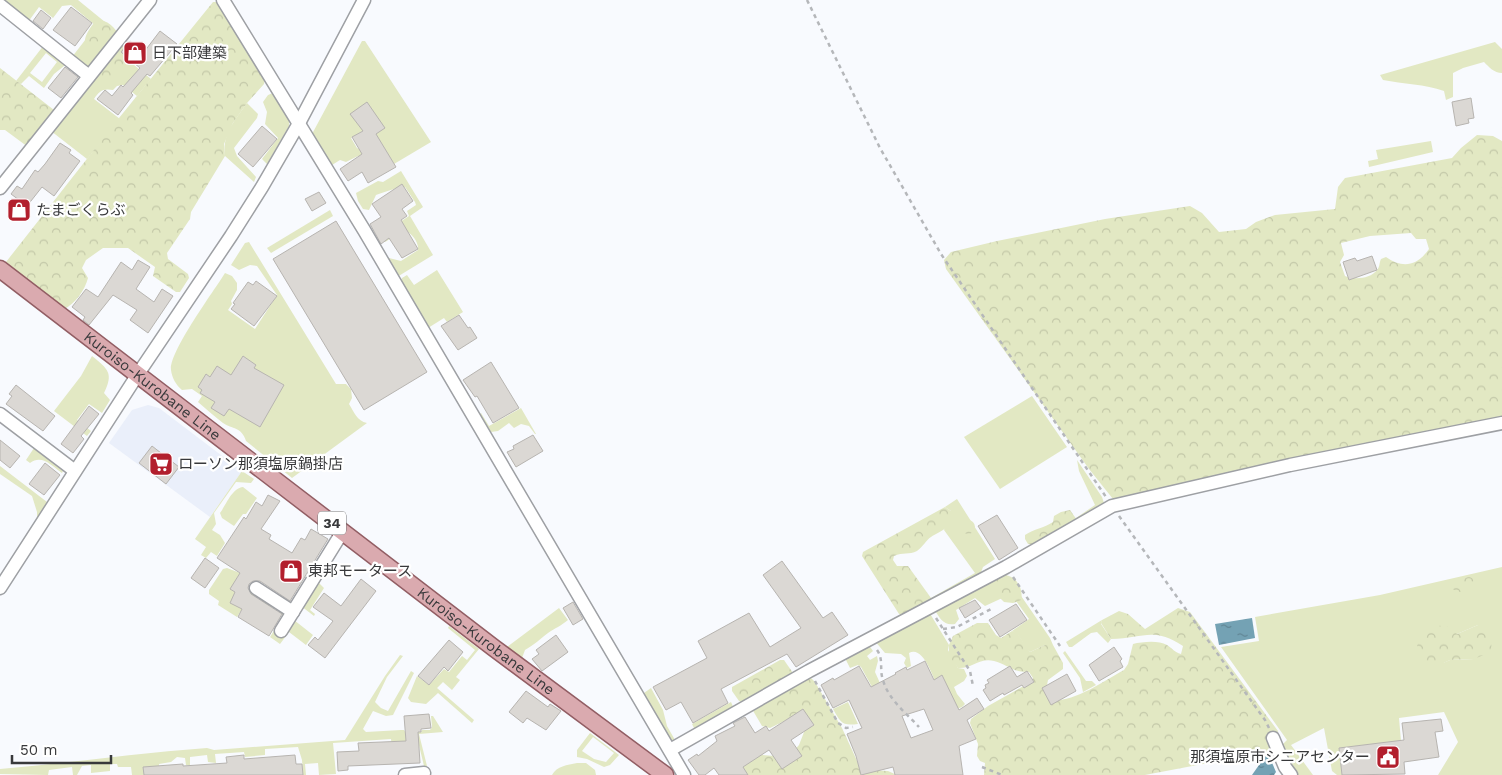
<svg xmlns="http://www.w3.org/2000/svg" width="1502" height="775" font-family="'Work Sans','Noto Sans JP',sans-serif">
<defs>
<pattern id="forest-crowns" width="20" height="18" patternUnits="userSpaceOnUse" patternTransform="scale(1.25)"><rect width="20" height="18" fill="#e2e8c3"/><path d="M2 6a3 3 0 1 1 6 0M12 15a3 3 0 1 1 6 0" fill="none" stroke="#c3c8a8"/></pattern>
<pattern id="water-ripples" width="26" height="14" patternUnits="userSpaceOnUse" patternTransform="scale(1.25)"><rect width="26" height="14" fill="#74a2b4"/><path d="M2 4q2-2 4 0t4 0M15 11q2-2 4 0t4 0" fill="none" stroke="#608594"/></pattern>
</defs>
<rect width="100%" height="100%" fill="#f8fafe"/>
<polygon fill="#eaeffa" points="148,405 159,408 242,471 210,517 109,443 132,410"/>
<g fill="#e2e8c3" fill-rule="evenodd">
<polygon points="1,0 78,0 116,31 89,66 84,67 72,57 96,26 71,5 62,6 53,18 39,7 28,22"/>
<polygon points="362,41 365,41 431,142 394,164 371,126 351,138 357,148 361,150 364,148 360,159 358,156 346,162 340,160 332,165 312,134"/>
<path d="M1495,42L1502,49V73C1494,73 1489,67 1484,62L1463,68L1453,73V97L1446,100L1444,91C1425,84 1403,84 1383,80L1380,75Z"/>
<path d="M44,45L81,78L67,66H64L54,74L44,88L29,76L21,84L16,81ZM46,53L57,62L42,82L30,73Z"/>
<path d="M116,50L151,79L137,96L123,85L117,86L113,90C103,88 99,91 94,99L120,119L87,159L51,131Z"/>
<polygon points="273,93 289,117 289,126 267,164 262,159 278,138 265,124 267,112 263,102 268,95"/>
<path d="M247,103L258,114L257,118L234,148L237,156L256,177L254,182L225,156C222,134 235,120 247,103Z"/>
<polygon points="1431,141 1433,152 1369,167 1368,161 1378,159 1376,150"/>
<path d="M401,171L423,207L410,216L433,255L397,277L387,260L389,258L401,261L418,250C419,242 412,234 405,230L385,242L379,236L409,216L407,211L416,205L415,202L405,187C397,187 385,192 376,195L369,210L363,209L358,201L356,193L378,181L383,182Z"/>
<polygon points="330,210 333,216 271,253 267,248"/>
<path d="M249,242L336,384H346L351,389L352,398L349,404C354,412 357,421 367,423L292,478L246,441C242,427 232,429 223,423C214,416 206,409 198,402L202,396L192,389L182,390C176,385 172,378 171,370C169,352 214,291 225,273L232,276L237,283V290L231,301L232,304L228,310L255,329L277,295L257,266L250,265L239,270L231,265L245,243Z"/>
<polygon points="437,270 463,312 447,322 444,318 428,328 401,283 402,278 407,275 414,285"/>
<path d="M92,356C108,369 114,373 104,393L110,400L102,413L89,404L77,420L91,431L87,436L54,411L81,376Z"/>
<polygon points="1032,396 1067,447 1000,489 964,437"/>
<polygon points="521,408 536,434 535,434 529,426 521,424 514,428 509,423 498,431 491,432 480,414 481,413 489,426"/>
<path d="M34,448L63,471L62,473C52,466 42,454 30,463L26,460Z"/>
<polygon points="1077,460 1102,497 1104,503 1077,520 1076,518 1095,505 1079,471"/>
<polygon points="0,466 47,502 37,520 37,512 32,496 0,474"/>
<polygon points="242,471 254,479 251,483 236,482 214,513 216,524 212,530 220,535 225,543 217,556 211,552 206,558 201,555 206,547 195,539"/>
<path d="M243,487L257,498L246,514H243L234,526L222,518L220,513C226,505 232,488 243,487Z"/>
<polygon points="957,499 995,559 983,567 980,575 931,601 931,598 975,573 944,530 951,511 945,507"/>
<polygon points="327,565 328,568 319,583 324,588 310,610 315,614 314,616 301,606"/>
<path d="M1502,567V775H1438L1458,742L1444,712L1399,718L1401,741L1339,748L1342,775H1337L1332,771L1324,728L1291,745L1313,775H1297C1290,767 1281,754 1283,744L1287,740L1221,647L1259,641L1255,617L1380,595ZM1478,625L1474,659L1450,660L1443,663L1457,634Z"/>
<polygon points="227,568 240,573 231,589 243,597 248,589 257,594 251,604 257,608 263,598 271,603 269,607 265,606 260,615 245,606 244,606 237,617 218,605 219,601 209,594 209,590 223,569"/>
<path d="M1004,571L1050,638L1053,645H1045L1030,652C1023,646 1021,635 1012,631L1029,619L1011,594L985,606L975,598L956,610L959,619L955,624C943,626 940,618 934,609Z"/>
<path d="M559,608L568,620C561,626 555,628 548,633C540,639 534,645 525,650L522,658L507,647Z"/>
<polygon points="280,609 313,635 306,645 289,632 280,644 270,637 283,616 278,611"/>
<path d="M929,612L949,645L948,650L958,668L964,669L967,676L964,681L954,687L957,694L965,704L962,707L952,711C947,703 942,695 937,686C933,677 923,645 909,653L911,666L907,668L904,663L906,658L901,654L885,653L874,640Z"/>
<polygon points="1102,620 1101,624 1111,639 1108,643 1097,632 1091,633 1072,647 1069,647 1066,642"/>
<polygon points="449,626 479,649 456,677 460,680 452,690 443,682 437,688 474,720 472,723 438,693 426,704 411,702 408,698 417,676 429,685 444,669 449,672 462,656 467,660 475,650 448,628"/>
<polygon points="868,644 873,651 867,656 870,660 877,656 878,661 875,672 888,701 872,687 861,667 858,665 850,668 844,656"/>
<polygon points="1065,651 1086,681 1092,681 1096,685 1083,692 1080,678 1063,653"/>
<path d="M400,655L403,656L387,677L375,702L381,708L388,711L411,671L414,673L393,715L386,716L373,711L363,729L366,732L401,730H404L406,733L421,732L422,730H430L432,727L431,716H433L443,732L419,734L427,766H424L417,737L411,741L397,742L392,751L391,739L333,743L336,774L319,775L318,763L305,764L306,775H303L302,760L298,747L265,749V755L245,757L244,752L215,754L216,763L208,762L207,755L190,757V765H186L185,758L177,757L171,762L159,764L160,775H132L131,767H118L117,764H110V771L91,773V765L82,766L77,775H73L72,767L49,770L48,775L0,774V769C69,763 138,753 207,748L214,750L345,740L385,676Z"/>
<polygon points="651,688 663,710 667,726 675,740 671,740 644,693"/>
<polygon points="731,702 734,709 695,730 692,724"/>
<path d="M848,702L858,724C842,726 841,723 833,709Z"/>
<path d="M590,733L619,755L610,765L604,767L587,759L577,757V750ZM593,737L614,753L606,762L594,759L582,751Z"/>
<path d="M577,763H586L595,770L596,775H552C557,766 567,765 577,763Z"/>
</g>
<g fill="url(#forest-crowns)" fill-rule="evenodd">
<path d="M213,2H218L265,78L264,84L247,103L233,123L224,144L225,156L191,212L190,219L167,253L168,259L188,274L189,278L180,292H176L153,276L155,267L128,248H103L86,260L82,268L88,278C85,290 75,304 64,309L7,267L6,262L119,118Z"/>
<path d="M100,20C121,23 131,59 121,75C116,80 111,83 104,84L98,78L99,67C96,60 90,57 87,50C81,39 89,30 95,21Z"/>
<polygon points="0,68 54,110 54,113 28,147 5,130 0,130"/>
<path d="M1477,135L1493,136L1502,141V420L1118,502L1113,499L1089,469L946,269L944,260L951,252L997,241L1105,219L1190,206L1202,213L1219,232L1246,229L1256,222L1275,215L1335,209L1338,187L1345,178L1452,158L1461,148ZM1411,233L1416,239H1426L1429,249C1417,266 1403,269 1386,257L1381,259C1379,263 1380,267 1377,270C1370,279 1354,280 1345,276L1340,262L1344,255L1341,243L1370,236Z"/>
<path d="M945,507L951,511C954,529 942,529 931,537C926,540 923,547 917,551C909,555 903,552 894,556L893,560L897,566H908L931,598V601L904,616L899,614L862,556L863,552Z"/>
<path d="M1070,510L1077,520L1036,545L1028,544L1025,539V535C1034,529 1044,528 1053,522L1054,516L1061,512Z"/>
<circle cx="968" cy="527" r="7"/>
<path d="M1004,575C1016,576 1024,588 1021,600L1013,603L1004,602L993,591V583Z"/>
<polygon points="1469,577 1477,579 1473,590 1459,592 1448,587 1450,581"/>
<path d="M1178,608L1190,612L1278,731L1276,746L1271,751L1145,775H984L985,763L980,761L977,756L978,744L970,723L971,719L988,706L1031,682L1033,678L1029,672C1013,673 1007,664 994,661C980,657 971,669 958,668L949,656V645L953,636L977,623H988L996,635L1001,638L1012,631L1017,633L1030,652L1045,645H1053L1063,663V669L1048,680L1046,690L1052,701C1078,700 1102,682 1124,670L1128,664L1133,644C1142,642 1158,640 1167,645C1173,649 1174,652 1181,654L1183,646C1152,626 1143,639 1111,639L1101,623L1102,620L1119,611L1128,614L1145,629Z"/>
<polygon points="1434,625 1449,627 1457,634 1478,625 1489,627 1492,637 1491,652 1474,659 1450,660 1435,667 1424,661 1417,646 1425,626"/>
<polygon points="780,660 784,660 793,673 745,703 739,701 732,691 732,687"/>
<polygon points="803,678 811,678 815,682 842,728 858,763 870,770 888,771 897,775 739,775 750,754 788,757 799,745 806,727 799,714 770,728 762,726 752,709"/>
</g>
<g fill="url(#water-ripples)">
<polygon points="1252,618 1255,638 1219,645 1215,624"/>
<polygon points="1266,755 1270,758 1276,772 1274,775 1252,775"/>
</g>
<g fill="#dbd8d4" stroke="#b7b4b0" fill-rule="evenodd">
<polygon points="71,7 92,23 75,46 53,30"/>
<polygon points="41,10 51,18 43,29 33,21"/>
<polygon points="160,31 177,44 150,76 147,74 131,93 133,95 118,115 97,99 105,90 112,96 121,85 123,87 140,68 121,52 130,41 144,52"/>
<polygon points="65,67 78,77 61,98 48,88"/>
<polygon points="1471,98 1474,118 1468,119 1469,123 1456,126 1452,102"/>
<polygon points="367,102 385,128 376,134 396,167 368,183 362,172 348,181 340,169 362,154 352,137 363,131 350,114"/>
<polygon points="262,126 277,139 253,167 238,154"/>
<polygon points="60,143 71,150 69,153 80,161 54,196 42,187 27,206 24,205 25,212 22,216 17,217 13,214 12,209 19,200 11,194 17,186 22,189 35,170 38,172 45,164"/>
<polygon points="402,184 413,201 402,209 407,216 401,220 418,249 402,258 389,238 381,244 370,224 381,217 372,204"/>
<polygon points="319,192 326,203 312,211 305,199"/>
<polygon points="336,221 427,372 364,410 273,259"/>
<polygon points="1372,256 1377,270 1349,280 1343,262 1355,258 1357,261"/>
<polygon points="138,260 150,267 136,289 154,302 162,289 173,296 148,333 130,320 137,310 113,295 89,325 83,320 85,317 72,307 86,289 98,297 121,262 132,270"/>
<polygon points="256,281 277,296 254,326 231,309 235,304 233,303 248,282 253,285"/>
<polygon points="459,315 468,328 470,327 477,338 458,350 441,326"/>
<polygon points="243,356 256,365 254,368 284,385 260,427 229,409 224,416 211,408 215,402 200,393 202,390 198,387 206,374 210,377 217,366 231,375"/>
<polygon points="491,362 519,408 493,423 477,396 475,397 463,380"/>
<polygon points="16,385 55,416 43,431 6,404 12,396 9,394"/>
<polygon points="89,406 99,414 81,436 84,439 73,453 61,444"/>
<polygon points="533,435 543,451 516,467 507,452 514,449 513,446"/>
<polygon points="0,440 20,456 10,468 0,460"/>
<polygon points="152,446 179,467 166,484 139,463"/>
<polygon points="45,463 60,475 44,495 29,484"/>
<polygon points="268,495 280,501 261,529 271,535 269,539 292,553 301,538 305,540 311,529 328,539 290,601 260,581 253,581 249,584 248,588 251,594 282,614 269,636 238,617 242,609 230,603 235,592 230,589 240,573 217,558 244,517 246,519 256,502 262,506"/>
<polygon points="997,515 1018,548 999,560 978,526"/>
<polygon points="205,558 219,568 205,588 191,578"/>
<polygon points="782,561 823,618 832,612 848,635 796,667 787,654 721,689 728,703 693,723 681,702 666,710 653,687 707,658 698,641 749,613 770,647 801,628 763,575"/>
<polygon points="361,579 376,591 325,658 308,645 315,637 318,640 333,621 313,607 324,593 341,606"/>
<polygon points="975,600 981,608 965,618 959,608"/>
<polygon points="573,602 583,619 573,625 563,608"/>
<polygon points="1016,604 1027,620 1000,637 989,620"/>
<polygon points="556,635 568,652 542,671 532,659 539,654 536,650"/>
<polygon points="449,640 463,652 448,671 444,667 429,685 418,676"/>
<polygon points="1114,647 1122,659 1120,661 1123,667 1099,681 1089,665"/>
<path d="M925,661L934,680L942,675L959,710L977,698L984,709L967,720L976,739L959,746L963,775H895L893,767L861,775L856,756L847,734L862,728L849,700L833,708L821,685L833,678L834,680L859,666L871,687L896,674L895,673L906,667L907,670ZM924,709L933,730L911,738L902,716Z"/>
<polygon points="1010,666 1017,677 1027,671 1034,682 1024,688 1022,685 1004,695 1003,693 990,701 983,690 986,688 985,685 989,683 987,680"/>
<polygon points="1067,674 1076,691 1051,705 1042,688"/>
<polygon points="526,691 548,707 550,704 561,711 546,730 527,718 523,723 509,712"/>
<polygon points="803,709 814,725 791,740 802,756 782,769 769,750 743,767 748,775 719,775 714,768 705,775 699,775 688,760 697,754 698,756 717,741 715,736 735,726 733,723 745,717 755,733 766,726 769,731"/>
<polygon points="429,714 431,728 421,729 421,732 418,732 420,763 348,766 348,770 338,771 337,752 359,751 358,743 406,741 404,716"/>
<polygon points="1441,719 1443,731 1435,732 1439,757 1404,762 1405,774 1342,775 1339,748 1404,740 1402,723"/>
<polygon points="244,755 244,759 295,755 296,764 302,764 303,775 144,775 143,767 183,764 183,766 227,763 226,757"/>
</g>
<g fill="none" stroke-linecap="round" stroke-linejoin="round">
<g stroke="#9ea0a4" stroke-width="15">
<g id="minor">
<polyline points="223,0 364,230 684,775"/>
<polyline points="0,5 89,76"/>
<polyline points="0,188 150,0"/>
<polyline points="0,414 75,471"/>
<polyline points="0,588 138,374 231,236 262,187 298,125 364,0"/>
<polyline points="256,588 293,612"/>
<polyline points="281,631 343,531"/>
<polyline points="1273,738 1285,767 1291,775"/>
<polyline points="670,750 809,671 1006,567 1112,506 1290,465 1502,423"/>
<polyline points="405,775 424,773"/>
</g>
</g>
<g stroke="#925e64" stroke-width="19">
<g id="major">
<path id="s1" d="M0,269L494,648L665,775"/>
</g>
</g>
<g stroke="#b5b7ba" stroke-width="2.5" stroke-dasharray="4 4" stroke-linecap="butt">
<polyline points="807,0 880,148 941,254 1106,497"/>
<polyline points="1119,516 1265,720 1269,728"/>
<polyline points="1013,577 1060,646"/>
<polyline points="936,618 970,671 973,686"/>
<polyline points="943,629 957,627 991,609"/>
<path d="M877,650C884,660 879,669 883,680C888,699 906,713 919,727"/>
<polyline points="815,681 838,723 846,728 853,727"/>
<polyline points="982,767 1002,775"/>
</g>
<use href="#minor" stroke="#fff" stroke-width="12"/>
<use href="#major" stroke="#daaaaf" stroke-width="16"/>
</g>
<defs>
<g id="shop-square" transform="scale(1.25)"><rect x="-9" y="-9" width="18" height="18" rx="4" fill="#b21f2d" stroke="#fff"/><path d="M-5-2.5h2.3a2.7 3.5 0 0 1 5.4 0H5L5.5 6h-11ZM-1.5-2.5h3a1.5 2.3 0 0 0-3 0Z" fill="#fff"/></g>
<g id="supermarket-square" transform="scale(1.25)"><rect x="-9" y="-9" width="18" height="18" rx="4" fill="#b21f2d" stroke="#fff"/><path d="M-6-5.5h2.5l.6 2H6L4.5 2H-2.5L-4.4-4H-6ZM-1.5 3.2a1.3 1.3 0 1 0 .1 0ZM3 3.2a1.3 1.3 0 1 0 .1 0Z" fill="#fff"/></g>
<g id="civic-square" transform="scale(1.25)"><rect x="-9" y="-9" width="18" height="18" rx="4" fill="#b21f2d" stroke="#fff"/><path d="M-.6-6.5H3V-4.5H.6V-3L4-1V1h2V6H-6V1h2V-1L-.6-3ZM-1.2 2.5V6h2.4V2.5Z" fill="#fff"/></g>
</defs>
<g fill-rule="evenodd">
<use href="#shop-square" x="135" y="53"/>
<use href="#shop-square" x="19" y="210"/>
<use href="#supermarket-square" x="161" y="464"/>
<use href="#shop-square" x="291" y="571"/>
<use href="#civic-square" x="1388" y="757"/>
</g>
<g text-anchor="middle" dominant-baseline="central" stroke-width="4.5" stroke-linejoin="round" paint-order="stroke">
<rect fill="#fff" stroke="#747476" stroke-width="1" x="318" y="511.5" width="28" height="23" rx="4"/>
<g font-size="14" font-weight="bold" fill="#38393b">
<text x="332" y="523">34</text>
</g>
<g font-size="15" fill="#38393b" stroke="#fff" text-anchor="start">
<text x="152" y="53">日下部建築</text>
<text x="36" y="210">たまごくらぶ</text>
<text x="178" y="464">ローソン那須塩原鍋掛店</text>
<text x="308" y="571">東邦モータース</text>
<text x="1370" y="757" text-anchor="end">那須塩原市シニアセンター</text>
</g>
<g font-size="15" fill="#38393b" stroke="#fff">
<text stroke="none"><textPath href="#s1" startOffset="192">Kuroiso-Kurobane Line</textPath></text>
<text stroke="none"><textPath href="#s1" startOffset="612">Kuroiso-Kurobane Line</textPath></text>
</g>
</g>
<path d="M12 755v8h99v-8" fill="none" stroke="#38393b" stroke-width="2.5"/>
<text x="20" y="755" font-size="15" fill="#38393b" stroke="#ffffff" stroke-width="4" paint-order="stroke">50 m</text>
</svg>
